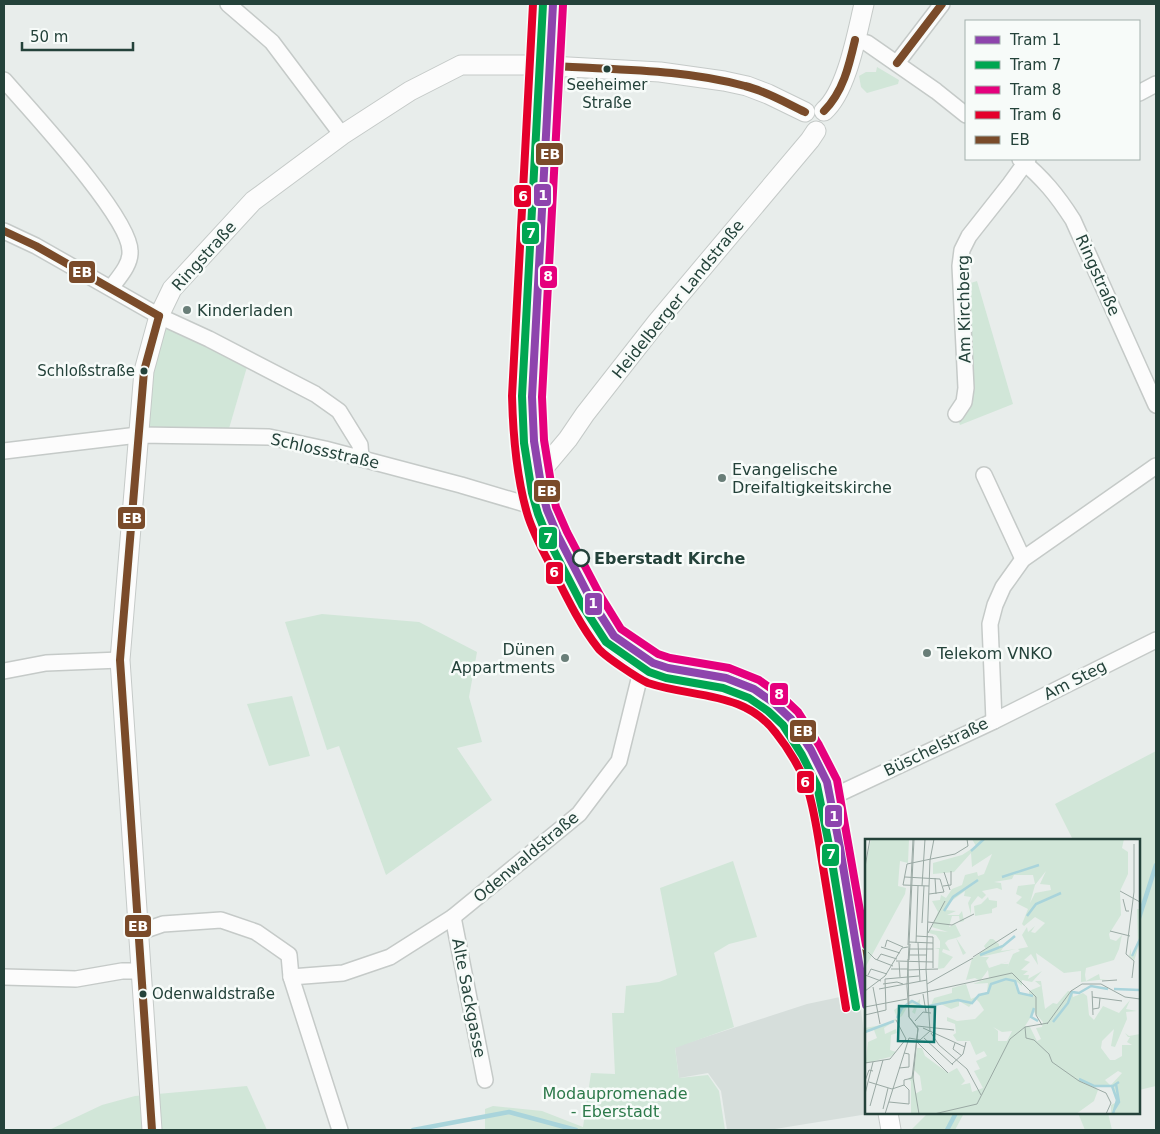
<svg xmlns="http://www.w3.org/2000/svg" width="1160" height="1134" font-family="'DejaVu Sans',sans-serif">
<rect width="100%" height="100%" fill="#e8edeb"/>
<polygon fill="#d6dedb" points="859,993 866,1050 866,1113 874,1113 775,1129 775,1130 727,1130 721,1091 708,1073 679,1078 675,1047 807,1004"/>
<g fill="#d1e6d8">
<polygon points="877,67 899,80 898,84 867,93 861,87 859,76 866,72 876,72"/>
<polygon points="977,281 1013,404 960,425 956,414 961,409 961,286"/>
<polygon points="159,316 249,360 228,432 138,435"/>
<polygon points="322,614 419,622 477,652 469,697 482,742 457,748 492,800 386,875 339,746 327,750 285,622"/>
<polygon points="292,696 310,756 269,766 247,704"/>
<polygon points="1156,751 1156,1086 1139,1090 1139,840 1073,840 1055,804"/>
<polygon points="733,861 757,937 729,944 714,953 734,1027 675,1048 679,1078 708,1075 719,1091 725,1130 485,1130 485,1109 493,1106 542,1111 583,1127 591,1073 615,1074 612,1013 624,1013 626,986 659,982 677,975 660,888"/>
<polygon points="247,1086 267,1130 49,1130 102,1105 135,1096"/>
<polygon points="928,1113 964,1113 955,1130 911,1130"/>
<polygon points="1078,1113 1108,1113 1112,1130 1085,1130"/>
</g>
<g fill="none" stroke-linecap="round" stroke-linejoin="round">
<g stroke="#a9d4db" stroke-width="4.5">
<polyline points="1139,918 1156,865"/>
<polyline points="413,1130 509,1112 576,1130"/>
<polyline points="947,1130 956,1113"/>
</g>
<g stroke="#c5cac8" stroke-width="18">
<g id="minor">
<polyline points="228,4 272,42 342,135"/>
<polyline points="855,40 867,43 936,91 966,115"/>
<polyline points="897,63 942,4"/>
<polyline points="555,66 559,4"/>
<path d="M4,80C30,110 130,217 130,251C131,265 118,278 111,288"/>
<polyline points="1139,93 1156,84"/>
<path d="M1020,159C1043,178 1057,195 1073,220L1156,405"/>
<polyline points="4,231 36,246 159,316 209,339 315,394 339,411 360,445 361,458"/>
<polyline points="956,414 964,402 966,388 960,266 962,250 969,236 1010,184 1028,159"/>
<polyline points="4,451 138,435 269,437 325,449 461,485 542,509 551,510"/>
<polyline points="984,475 1023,559"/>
<polyline points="4,671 46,663 120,660"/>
<polyline points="994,721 990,624 995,605 1003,587 1023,559 1156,466"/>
<polyline points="834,796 994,721 1156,640"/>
<polyline points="453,917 485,1080"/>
<polyline points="140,932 163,924 221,920 256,932 289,955 291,977 340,1130"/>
<polyline points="4,977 76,979 122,971 142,971"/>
<polyline points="291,977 343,973 390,957 453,917 579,814 619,761 645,655"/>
</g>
</g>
<g stroke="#c5cac8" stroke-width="21">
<g id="tertiary">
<path d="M555,66C550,138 546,210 541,282C537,357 527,437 551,509C559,534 573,557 585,580C594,596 605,621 619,634C627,641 635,647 643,653C661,666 687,668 709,672C724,675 741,677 754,685C794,707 811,743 830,781L866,984"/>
<path d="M824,111C847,91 857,33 864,4"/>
<polyline points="542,470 568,439 585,414 657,322 810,140 816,131"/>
<polyline points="888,1113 891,1130"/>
<polyline points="152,1130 120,660 144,371 159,316 172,289 253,201 342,135 410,91 461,65 532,65 660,72 724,81 747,86 768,94 805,112"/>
</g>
</g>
<use href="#minor" stroke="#fcfcfc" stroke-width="15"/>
<use href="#tertiary" stroke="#fcfcfc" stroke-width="19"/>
<g stroke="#f7fbf9" stroke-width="11">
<g id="bus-1">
<polyline points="559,4 536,372 538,440 543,474 551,507 565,542 598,605 613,627 628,642 639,650 661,661 684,667 731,676 753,684 775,699 799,724 830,781 866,984"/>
<polyline points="897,63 942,4"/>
<path d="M555,66C618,70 684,69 745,86C766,91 786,103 805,112"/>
<path d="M824,111C843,92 849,66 855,40"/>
<polyline points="4,231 36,246 159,316"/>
<polyline points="152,1130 120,660 144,371 159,316"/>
</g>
</g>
<use href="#bus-1" stroke="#7a4b2a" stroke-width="8"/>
<g stroke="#f7fbf9" stroke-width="11">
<polyline id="tram-1" points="553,4 532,397 534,441 542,491 547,510 558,536 591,600 614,636 653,663 668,668 726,678 754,689 774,703 791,719 811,750 827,782 840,848 866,1005"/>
</g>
<g stroke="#f7fbf9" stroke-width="11">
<polyline id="tram-2" points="543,4 522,396 524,443 532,493 538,514 549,541 582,605 606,642 649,672 666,678 723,688 749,698 768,711 783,725 802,755 817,785 830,850 856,1007"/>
</g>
<g stroke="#f7fbf9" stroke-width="11">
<polyline id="tram-3" points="563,5 542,397 544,440 552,489 556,507 567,532 600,595 621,629 658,654 670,658 729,668 759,680 780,695 798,712 819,745 837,780 866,945"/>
</g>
<g stroke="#f7fbf9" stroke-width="11">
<path id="tram-4" d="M533,4L512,396C513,435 516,475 527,513C533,534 544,553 554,572C567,598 580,625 598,648C604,656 639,679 648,683C693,698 745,691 776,733C788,748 803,772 808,790C816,816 819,845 824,873C831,918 839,963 846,1008"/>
</g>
<use href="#tram-1" stroke="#8e44ad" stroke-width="8"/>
<use href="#tram-2" stroke="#00a651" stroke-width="8"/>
<use href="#tram-3" stroke="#e5007d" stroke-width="8"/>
<use href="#tram-4" stroke="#e4002b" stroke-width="8"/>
</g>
<g fill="#24423a" stroke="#f7fbf9" stroke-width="2">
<circle cx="607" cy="69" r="4.5"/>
<circle cx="144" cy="371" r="4.5"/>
<circle cx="143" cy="994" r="4.5"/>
</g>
<g fill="#697e78" stroke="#f7fbf9" stroke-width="2">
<circle cx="187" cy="310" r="5"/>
<circle cx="722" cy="478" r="5"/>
<circle cx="927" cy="653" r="5"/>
<circle cx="565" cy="658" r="5"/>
</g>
<circle fill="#f7fbf9" stroke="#24423a" stroke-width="2.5" cx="581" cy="558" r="8"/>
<g text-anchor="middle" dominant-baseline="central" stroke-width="5" stroke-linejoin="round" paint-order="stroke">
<g font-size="15" fill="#24423a" stroke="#f7fbf9">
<text x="607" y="85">Seeheimer<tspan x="607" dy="18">Straße</tspan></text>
<text x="135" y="371" text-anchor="end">Schloßstraße</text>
<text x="152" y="994" text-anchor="start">Odenwaldstraße</text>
</g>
<g font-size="16" fill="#24423a" stroke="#f7fbf9">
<text transform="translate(204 256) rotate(-48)">Ringstraße</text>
<text transform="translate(1098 275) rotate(66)">Ringstraße</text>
<text transform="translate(678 299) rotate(-51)">Heidelberger Landstraße</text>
<text transform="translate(964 309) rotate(-91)">Am Kirchberg</text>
<text transform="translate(325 451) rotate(13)">Schlossstraße</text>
<text transform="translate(1075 680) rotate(-27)">Am Steg</text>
<text transform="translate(936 747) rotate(-26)">Büschelstraße</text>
<text transform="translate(526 857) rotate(-40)">Odenwaldstraße</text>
<text transform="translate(469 998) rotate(79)">Alte Sackgasse</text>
</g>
<g font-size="16" fill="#24423a" stroke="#f7fbf9" text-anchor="start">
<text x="197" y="310">Kinderladen</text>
<text x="732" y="469">Evangelische<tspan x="732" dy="18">Dreifaltigkeitskirche</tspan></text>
<text x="555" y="649" text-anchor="end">Dünen<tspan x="555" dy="18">Appartments</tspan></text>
<text x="937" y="653">Telekom VNKO</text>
</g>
<g font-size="16" font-weight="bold" fill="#24423a" stroke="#f7fbf9" text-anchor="start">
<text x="594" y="558">Eberstadt Kirche</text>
</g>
<g font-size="16" fill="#2d7a4b" stroke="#f7fbf9">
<text x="615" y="1093">Modaupromenade<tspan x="615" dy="18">- Eberstadt</tspan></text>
</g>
</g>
<g transform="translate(865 839)">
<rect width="275" height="275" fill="#e8edeb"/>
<path d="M6,0H44L43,24L35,22L34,33L33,47L41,49L40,55L0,129V30ZM107,0H259L257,9L263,13V35L255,52L256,76L244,95L245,100L251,102L257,96L254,110L249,121L221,129L220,136L221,142L234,135L235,140H242L216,143V132L199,134L171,114L173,126L166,115L159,121L165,123L156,131L163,132L158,136H164L163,140L177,132L167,143L157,141V147L152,143L150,147L154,154L164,156V152L176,147L170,142H176L180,170L188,164L192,165L203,152L208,153V158L218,154L222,157L224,176L229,181L238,167L254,174L265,161L261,170L272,172L261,173L262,180L250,208L246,207L249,190L237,202L236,209L245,221H250L257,217V206H267L262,203L265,198H263L260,194L264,197L275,195V275H246V266L252,263L246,246L257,234L253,232L240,241L245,246L230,247L233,251L229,262L211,275H54L52,259L53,275H46V242L43,240L49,235L50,255L57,251L55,237L49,231L52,209H57L60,217L83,234L92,229L100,242L96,246L105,244L107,253L118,249L109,232L115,230L111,222L122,217L119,212L111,216L105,202H92L88,196L91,194L90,185L82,182V178L92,182L110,180L119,171L114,163L111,160L104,168L94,162V167L86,170L76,165L66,169L62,167L66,166L69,159L87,154V149L101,145L106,160L122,153L123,144L108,145L124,139L123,131L115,142L110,139L101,141L107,120L121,110L119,107L125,100H128L134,105V110L139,107L136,112L151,110L115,118H124L121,122L124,129L145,122L135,125H144L142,129L148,115L155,112L153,110L163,108L157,96L162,88L163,93L170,87L166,93L170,94L180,84L170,78L159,87L157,85L163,70L151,64L157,58L151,55L153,47L170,45L168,36H149L147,40L129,43L136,44L137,51L132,49L117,52L121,56L117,60L113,57L106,66V76L103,64L106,58L99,57L100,52L85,63L81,71L91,72L82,76H94L97,72L99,82L95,83L94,77H87L84,88L90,85L96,97L91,99L101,114L98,116L91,99L83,101L80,104L85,112L78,110L77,113L88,118L79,129L73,130L74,110L69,109H75V102L71,96L64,94L65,91L83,93L67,88L73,73L67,62L75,61L76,56L81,59L87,50L97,46L100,36L112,33L113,37L119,35L127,15L107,28L106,14L89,33L68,35V24L97,16L111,7ZM181,32L175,45L185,46L186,51L170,54L165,64L170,46ZM169,173L178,183L177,188L171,189L176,200L172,202L165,188L160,187ZM128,188L137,193L147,192L142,202H133V192ZM123,58L124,61L132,62V68L127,70V74L110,77L109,67L116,65ZM272,70H275V103L269,122L264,117L266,109V117L273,107ZM55,160V168H52L50,175L47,173L49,169L44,165L37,177L19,189L20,195L31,190L32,194L26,196L25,211L31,213L25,218L1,224L0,228L3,203L12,199L9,191L0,193V189L22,185L32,179L29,171L36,166L40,168L46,161L52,163Z" fill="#d1e6d8" fill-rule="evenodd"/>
<path fill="none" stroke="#a9d4db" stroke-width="2.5" d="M106,12L119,0M137,38L174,26M79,72L88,58L113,41M162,77L171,65L196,54M115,116L138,107L150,97M267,117L275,100M249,150L275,151M64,167L93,161L107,164L114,156L123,154L126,145L141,140L150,142L154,154L168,157M169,169L166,178L173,182M32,179L37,169L47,162L58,168M188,183L203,164L207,153L214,154L226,147L243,150M0,193L29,182M214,240L229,247H248L254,243M247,247L252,261L248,275M249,271L254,263L251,245"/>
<path fill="none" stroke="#9aa9a4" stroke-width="1" d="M49,0L42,147L44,178L53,189L48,239L54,275M0,28L5,0M79,33L85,51M40,38L75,40L79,53L64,55M70,39L71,55M57,47L60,0M64,47L38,46L42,25L90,15L103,7L102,0M78,47L86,46V32M255,52L275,63M258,60L261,72H264M63,83L87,86L109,75M57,84L59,47M245,92L265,97M63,94L80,62M51,97L68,98V129M44,103L68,104M51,104L53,47M53,104L55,142M43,106L48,0M16,108L35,114M20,108L22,101L38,108M44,110H68M3,113L10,120L28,127M44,116H62M108,118L152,90M12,121L16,115L32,120M44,121L45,105M31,122L68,123M34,123L35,138M26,130H43M42,131L73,130M0,136L16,142M3,136L6,130L22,135M267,139L269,122L261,115L269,53V5M20,140L54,137M237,142L252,141M18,145L32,143L38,145M62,145L108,119M8,148L15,185M14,150L62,141M0,152L20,137L37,109L43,108M227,152L228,176M58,155L61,173M43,157L147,134L171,158V176L177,186M227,158L257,162M0,168L42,160M228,170L234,169L235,159M0,176L21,171L20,140M31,181L41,200M50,182L58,173L66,174M182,185L206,152L217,145H236L260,158L275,160M52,187L89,191M160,188L161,199L169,201L184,215L187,223L214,242L241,254L246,264L241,275M58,189L100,208M66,194L74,206L102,230L116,256M44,199L55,201L65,192L61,130L65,21L69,0M59,199L88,226M52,203L83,234M90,204L88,210L97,217M0,224L25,220L41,200M87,225L98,215L101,203M34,229L44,228V215L39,214M0,242L4,231L8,232M4,243L27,250L39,246M39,246V241L47,239L53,190L44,178L43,120M0,255L8,223M24,263L44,265V251L39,246M5,267L18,221M18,270L23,249M20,275L44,199M69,275L112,265L145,200L160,188L183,184"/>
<path fill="#0f766e" fill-opacity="0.15" stroke="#0f766e" stroke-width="2.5" d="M34,167L70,168L69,203L33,202Z"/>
<rect width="275" height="275" fill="none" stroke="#24423a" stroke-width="2.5"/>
</g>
<g stroke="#f7fbf9" stroke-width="2">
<rect x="535" y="142" width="29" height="24" rx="5" fill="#7a4b2a"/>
<rect x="533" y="183" width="19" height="24" rx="5" fill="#8e44ad"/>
<rect x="513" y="184" width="19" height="24" rx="5" fill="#e4002b"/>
<rect x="521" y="221" width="19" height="24" rx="5" fill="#00a651"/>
<rect x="68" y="260" width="28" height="24" rx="5" fill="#7a4b2a"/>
<rect x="539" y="265" width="19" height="24" rx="5" fill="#e5007d"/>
<rect x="533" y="479" width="28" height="24" rx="5" fill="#7a4b2a"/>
<rect x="117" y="506" width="29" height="24" rx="5" fill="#7a4b2a"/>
<rect x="538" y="526" width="20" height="24" rx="5" fill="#00a651"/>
<rect x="545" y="561" width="19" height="24" rx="5" fill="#e4002b"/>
<rect x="584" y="592" width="19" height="24" rx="5" fill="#8e44ad"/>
<rect x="769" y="682" width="20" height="24" rx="5" fill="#e5007d"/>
<rect x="789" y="719" width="28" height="24" rx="5" fill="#7a4b2a"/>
<rect x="796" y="770" width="19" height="24" rx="5" fill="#e4002b"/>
<rect x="824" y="804" width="19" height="24" rx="5" fill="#8e44ad"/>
<rect x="821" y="843" width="19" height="24" rx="5" fill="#00a651"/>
<rect x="124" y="914" width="28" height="24" rx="5" fill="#7a4b2a"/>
</g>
<g font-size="14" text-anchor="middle" font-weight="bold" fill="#fff">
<text x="550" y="159">EB</text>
<text x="543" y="200">1</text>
<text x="523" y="201">6</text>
<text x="531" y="238">7</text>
<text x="82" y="277">EB</text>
<text x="548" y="281">8</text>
<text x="547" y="496">EB</text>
<text x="132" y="523">EB</text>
<text x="548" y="543">7</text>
<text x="554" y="577">6</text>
<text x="593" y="608">1</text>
<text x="779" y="699">8</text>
<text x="803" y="736">EB</text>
<text x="805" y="787">6</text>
<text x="834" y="821">1</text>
<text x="831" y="859">7</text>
<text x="138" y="931">EB</text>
</g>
<rect width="1160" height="1134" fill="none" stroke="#24423a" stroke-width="10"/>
<rect x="965" y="20" width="175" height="140" fill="#f7fbf9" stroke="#a3b1ad"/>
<rect x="975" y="36" width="25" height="8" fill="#8e44ad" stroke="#a3b1ad"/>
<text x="1010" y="45" font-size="15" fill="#24423a">Tram 1</text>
<rect x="975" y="61" width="25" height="8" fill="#00a651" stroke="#a3b1ad"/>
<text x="1010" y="70" font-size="15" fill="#24423a">Tram 7</text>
<rect x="975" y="86" width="25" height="8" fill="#e5007d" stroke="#a3b1ad"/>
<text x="1010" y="95" font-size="15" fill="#24423a">Tram 8</text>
<rect x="975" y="111" width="25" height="8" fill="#e4002b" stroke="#a3b1ad"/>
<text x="1010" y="120" font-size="15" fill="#24423a">Tram 6</text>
<rect x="975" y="136" width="25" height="8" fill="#7a4b2a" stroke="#a3b1ad"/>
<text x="1010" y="145" font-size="15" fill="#24423a">EB</text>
<path d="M22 42v8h111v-8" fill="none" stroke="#24423a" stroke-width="2.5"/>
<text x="30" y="42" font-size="15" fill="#24423a" stroke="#f7fbf9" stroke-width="4" paint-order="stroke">50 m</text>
</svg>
